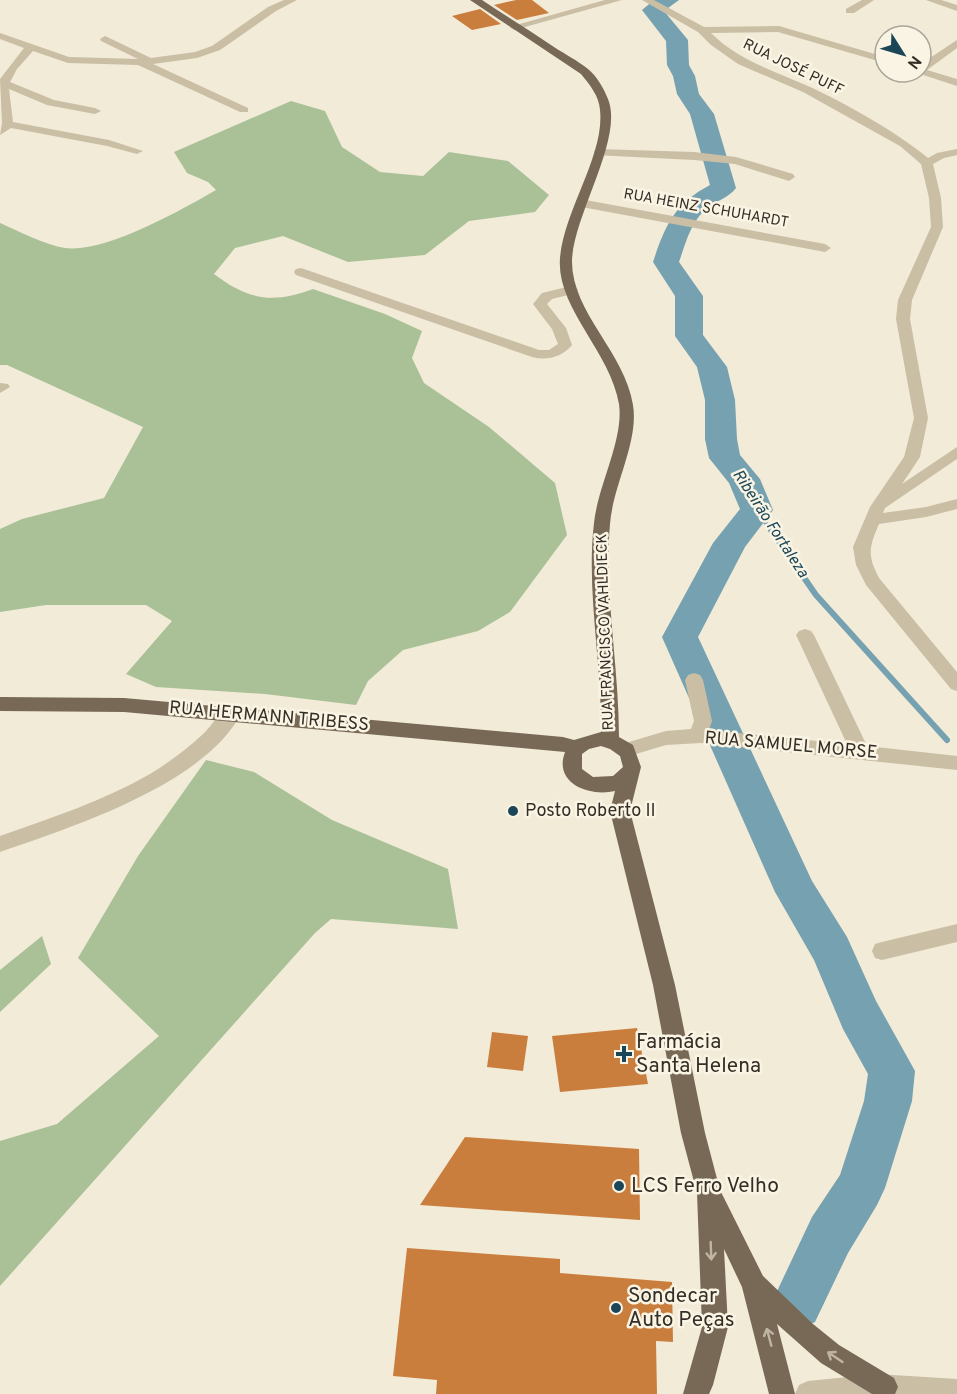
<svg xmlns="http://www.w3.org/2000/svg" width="957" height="1394" font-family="Overpass,sans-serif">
<rect width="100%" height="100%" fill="#f2ebd8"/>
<g fill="#aac198">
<path d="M291,101L325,111L342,147L380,172L423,176L449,152L508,161L549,195L535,212L469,221L425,255L348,262L283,236L235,248L214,274C248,300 273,304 313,289L385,314L422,331L412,358L424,383L489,427L555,483L567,535L510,612L478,631L403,650L368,681L356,705L265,694L156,687L126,674L172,621L146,605H46L0,612V529L22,519L104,498L143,427L7,365H0V223C18,231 46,245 65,248C106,253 181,210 216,190L208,182L187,173L174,152Z"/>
<polygon points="206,760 254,772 332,820 448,869 458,929 331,919 315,933 0,1286 0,1141 57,1124 159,1036 78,958 138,856"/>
<polygon points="42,936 51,964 0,1012 0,970"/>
</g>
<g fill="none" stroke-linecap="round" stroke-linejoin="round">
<polyline stroke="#76a1b0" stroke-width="4.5" points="757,510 772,532"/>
<polyline stroke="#76a1b0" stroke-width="6" points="771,530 816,595 947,740"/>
<path fill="#76a1b0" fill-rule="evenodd" d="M654,0H679L664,11L688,40L689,65L695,76L699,94L714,114L736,188C729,197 717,201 708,207C691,221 686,242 679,262L703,296V335L727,367L735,400L737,439L740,455L760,479L773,510L745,547L698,637L812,881L847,937L876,1001L915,1071L912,1101L885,1188L877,1205L848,1253L815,1322L797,1330L779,1322L771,1304L812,1217L840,1175L864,1101L868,1074L843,1029L814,960L775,892L662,637L713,543L740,509L729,483L709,458L705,439V400L697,367L675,336V296L653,262C665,226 674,204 710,185L690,114L677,94L673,76L667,65L666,41L642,10Z"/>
</g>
<g fill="#ca7e3e">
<polygon points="516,0 532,0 549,13 517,20 494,5"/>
<polygon points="480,9 501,24 472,30 452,16"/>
<polygon points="637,1028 648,1084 560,1092 552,1036"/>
<polygon points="492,1032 528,1036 523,1071 487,1067"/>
<polygon points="465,1137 639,1149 640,1220 420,1205"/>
<polygon points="407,1248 560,1259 560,1273 672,1282 673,1342 656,1341 657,1394 436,1394 437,1380 393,1376"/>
</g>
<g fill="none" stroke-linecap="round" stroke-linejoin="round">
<g fill="#cabea4" fill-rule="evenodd">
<polygon points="284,0 297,0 276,11 220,50 197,58 153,64 248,108 248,112 240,112 138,65 68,63 33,51 17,69 10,82 54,100 95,108 101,111 95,114 47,105 9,89 13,122 109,140 143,151 137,154 107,146 11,128 0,135 2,123 0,79 24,48 0,39 0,33 69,57 138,59 101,41 100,39 105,36 151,58 195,52 212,46 268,7"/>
<polygon points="605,0 622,0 514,30 509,27"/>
<path d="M642,0H654L704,27L779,26L885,57V63L778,32L711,33C738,60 774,71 808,86C845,103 897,132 928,158L937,153L957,149V155L944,158L933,164L941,198L943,227L912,300L910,319L928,418L920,457L902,484L957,447V459L885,508L883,513L926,507L957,499V509L926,517L879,524C869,547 867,555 879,578L957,672V691L951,689L866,585L856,565L853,547L870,507L904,457L914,418L896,319L898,300L931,227L929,198L921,164L900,146L803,92L738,64L711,45L698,32Z"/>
<polygon points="862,0 874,0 854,13 846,13 846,9"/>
<polygon points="926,0 941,0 957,5 957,11"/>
<polygon points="957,40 957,48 927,70 957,79 957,86 917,73 921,72 921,64"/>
<polygon points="598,149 694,152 736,157 793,174 795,177 789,181 735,164 694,160 594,155 594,151"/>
<polygon points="580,199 825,244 831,248 825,252 576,206 576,200"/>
<path d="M301,268L539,350H549L558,344L552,329L533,304L542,293L571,286L576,287L578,290L576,293L552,299L547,304L566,328L572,345C562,357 547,361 532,357L296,275L294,272L296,269Z"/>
<polygon points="0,383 8,384 10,387 0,393"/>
<polygon points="805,629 811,631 814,635 867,746 957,756 957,770 701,743 666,745 626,757 619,755 617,750 619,745 666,731 691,729 694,721 685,680 688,675 694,673 700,675 703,680 712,721 709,730 847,744 796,635 799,631"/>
<path d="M232,707L238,709L241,714C203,785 72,827 0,852V836C51,818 103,801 150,774C168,763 186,750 202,735C212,726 219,711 232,707Z"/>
<polygon points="957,924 957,942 882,960 875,958 872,951 875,944 882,942"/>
<polygon points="877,1374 957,1379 957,1394 795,1394 799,1385 808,1381"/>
</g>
<path fill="#786956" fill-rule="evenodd" d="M470,0H482C506,16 530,31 554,47C565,54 578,61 588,69C597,76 604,89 608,99C624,138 574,214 572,260C571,312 625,352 633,405C639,442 613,485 610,524C604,595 619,666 619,737L633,745L641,767L630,811L675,985L705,1133L720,1190L763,1276L813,1324L839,1345L894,1378L898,1387L895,1394H872L821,1363L777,1324L795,1394H769L742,1287L724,1249L728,1327L713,1385L709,1394H683L702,1327L697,1193L681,1133L653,985L610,811L615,791C590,797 553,784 565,752L124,712L0,711V697L124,698L563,737L574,740L601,732C602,662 586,592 594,523C598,485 624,440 619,404C610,351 556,308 560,258C564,210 605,155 600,110C599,96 590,85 581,74ZM601,746L610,749L620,756L623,767L613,776L593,777L582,769V754L589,749Z"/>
</g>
<defs><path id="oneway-shaft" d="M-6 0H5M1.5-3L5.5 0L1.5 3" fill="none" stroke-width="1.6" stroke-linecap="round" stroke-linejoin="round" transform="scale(1.5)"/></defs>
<g stroke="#c0b5a4">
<use href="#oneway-shaft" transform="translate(711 1251) rotate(88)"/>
<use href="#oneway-shaft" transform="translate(769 1337) rotate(-105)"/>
<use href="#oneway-shaft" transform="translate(835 1357) rotate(-146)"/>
</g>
<g fill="#1a4658" stroke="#faf4e4" stroke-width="2">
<circle cx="513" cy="811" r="6"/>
<path d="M621 1045h6v6h6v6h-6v6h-6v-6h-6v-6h6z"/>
<circle cx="619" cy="1186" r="6"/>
<circle cx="616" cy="1308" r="6"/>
</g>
<g text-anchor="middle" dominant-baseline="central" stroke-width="5" stroke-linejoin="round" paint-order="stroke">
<g font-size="15" fill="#352e26" stroke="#faf4e4">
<text transform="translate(793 68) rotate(26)">RUA JOSÉ PUFF</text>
<text transform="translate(706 209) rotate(10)">RUA HEINZ SCHUHARDT</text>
<text transform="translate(606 632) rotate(-92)">RUA FRANCISCO VAHLDIECK</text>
</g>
<g font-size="16" font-style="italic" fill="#1a4658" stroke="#faf4e4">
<text transform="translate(770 524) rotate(57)">Ribeirão Fortaleza</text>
</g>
<g font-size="18" fill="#352e26" stroke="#faf4e4">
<text transform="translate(269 717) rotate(5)">RUA HERMANN TRIBESS</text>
<text transform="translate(791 746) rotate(5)">RUA SAMUEL MORSE</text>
</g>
<g font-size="18" fill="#352e26" stroke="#faf4e4" text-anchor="start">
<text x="525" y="811">Posto Roberto II</text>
</g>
<g font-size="21" fill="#352e26" stroke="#faf4e4" text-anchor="start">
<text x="636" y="1042">Farmácia<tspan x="636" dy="24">Santa Helena</tspan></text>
<text x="631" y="1186">LCS Ferro Velho</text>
<text x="628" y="1296">Sondecar<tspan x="628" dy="24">Auto Peças</tspan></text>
</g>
</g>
<g transform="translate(903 54) rotate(127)"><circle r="28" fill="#faf4e4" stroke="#aba598" stroke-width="1.5"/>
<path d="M0-4.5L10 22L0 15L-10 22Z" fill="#1a4658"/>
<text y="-9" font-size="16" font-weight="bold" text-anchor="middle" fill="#352e26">N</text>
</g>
</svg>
